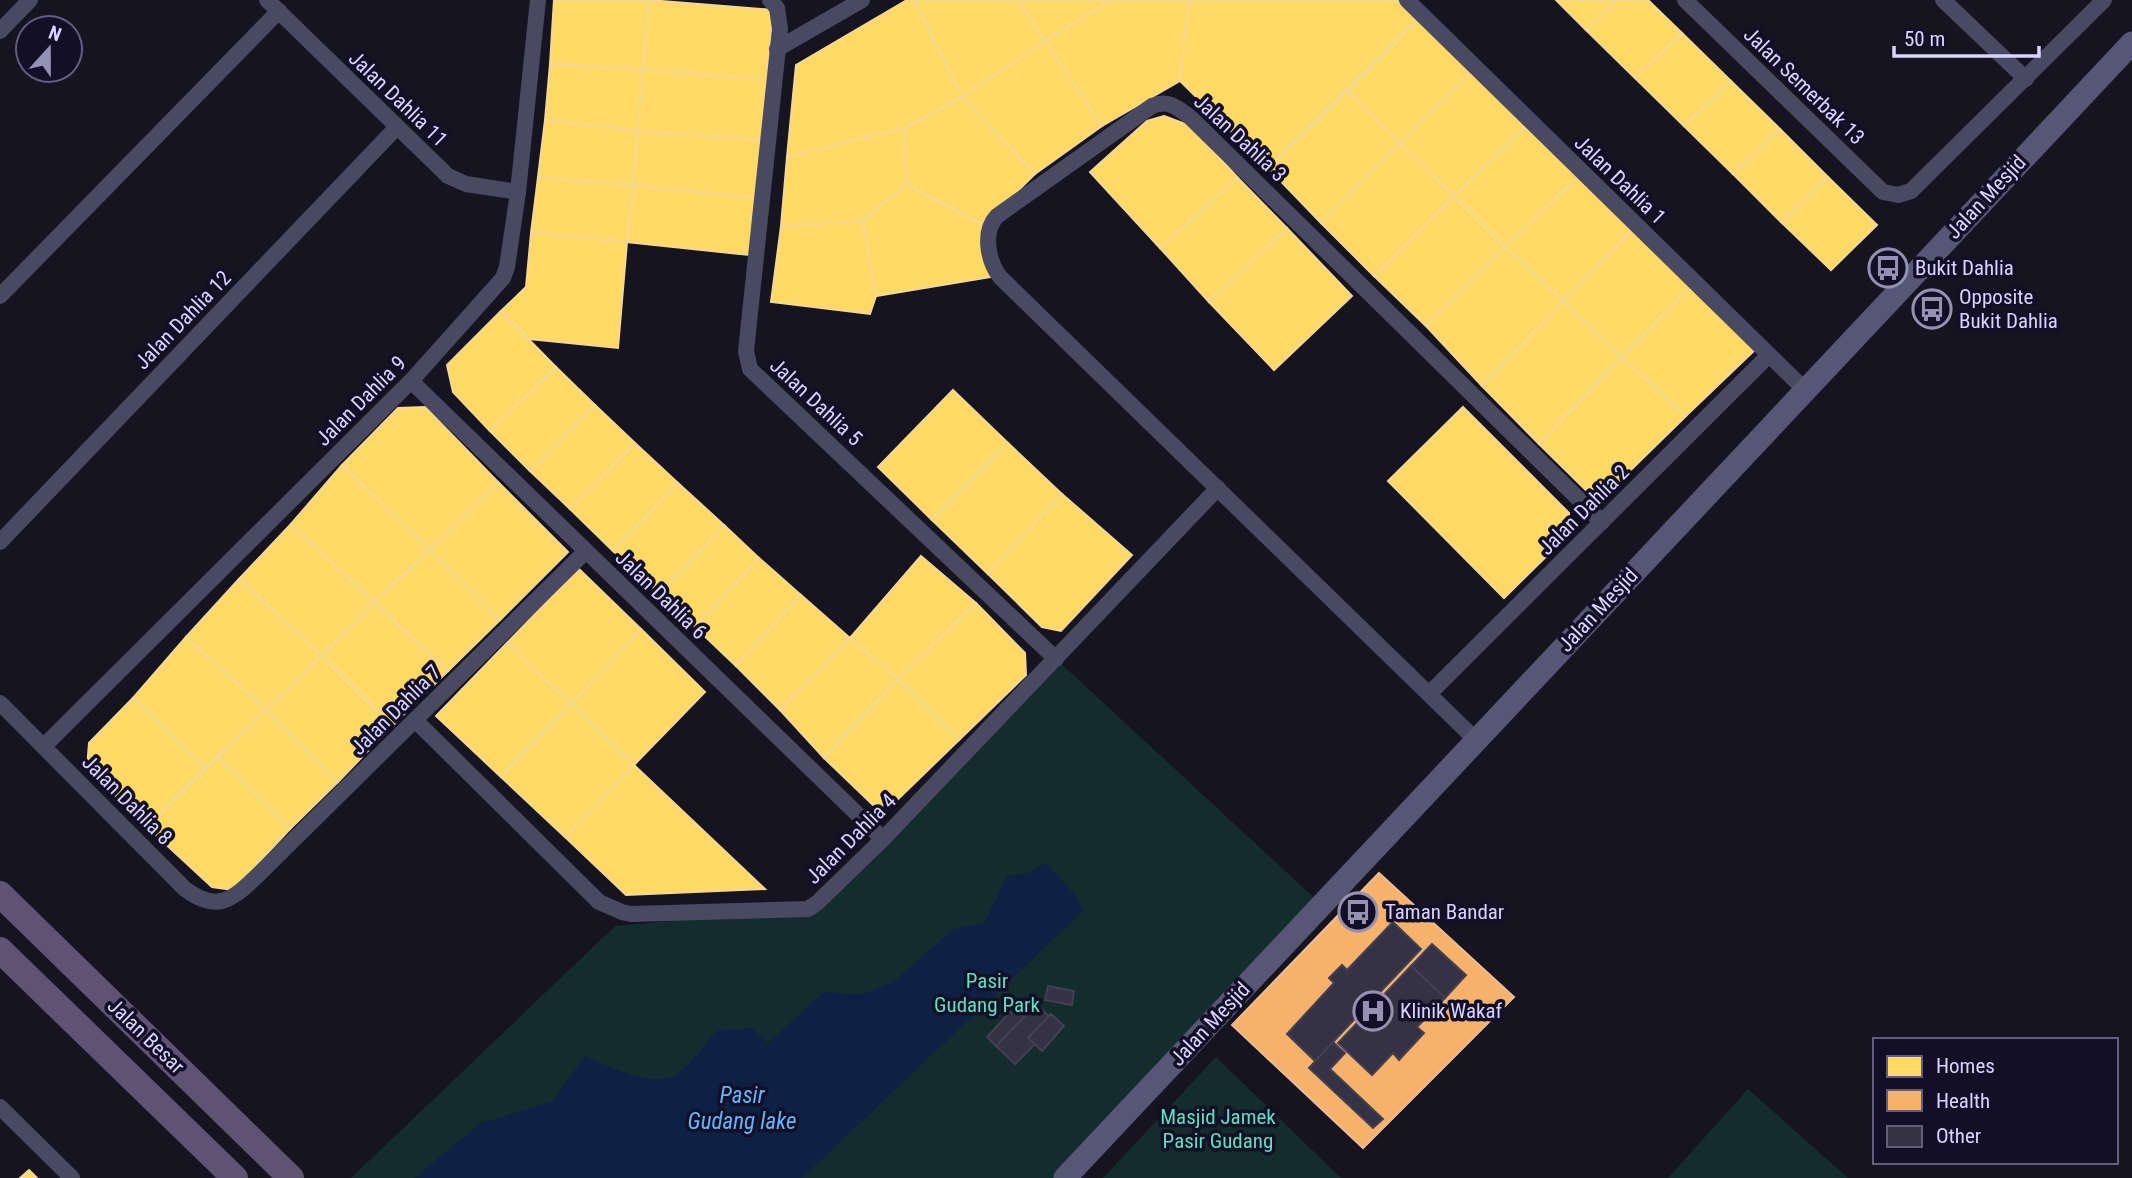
<svg xmlns="http://www.w3.org/2000/svg" width="2132" height="1178" font-family="'Roboto Condensed',sans-serif">
<rect width="100%" height="100%" fill="#161421"/>
<g fill="#132c2d">
<polygon points="1056,659 1322,905 1065,1178 351,1178 615,926 803,909"/>
<polygon points="1216,1057 1341,1178 1103,1178"/>
<polygon points="1748,1089 1848,1178 1668,1178"/>
</g>
<path fill="#0d2144" d="M1046,863L1075,895L1083,911L802,1178H415L481,1123L552,1102L585,1056C607,1066 657,1091 679,1073C693,1062 705,1045 716,1031L751,1028L768,1043L824,992L860,995L892,983L954,929L984,924L1007,876L1029,873Z"/>
<g fill="#ffd966" stroke="#f4d894" stroke-width="2">
<polygon points="554,0 649,0 643,69 550,64"/>
<polygon points="649,0 773,10 767,80 643,69"/>
<polygon points="907,0 914,0 962,97 905,128 787,157 796,65"/>
<polygon points="914,0 1018,0 1045,41 962,97"/>
<polygon points="1018,0 1113,0 1045,41"/>
<polygon points="1113,0 1189,0 1180,81 1102,126 1045,41"/>
<polygon points="1189,0 1397,0 1417,20 1268,168 1180,81"/>
<polygon points="1556,0 1617,0 1586,30"/>
<polygon points="1617,0 1648,0 1682,33 1635,78 1586,30"/>
<polygon points="1417,20 1472,72 1400,143 1348,91"/>
<polygon points="1682,33 1731,81 1684,126 1635,78"/>
<polygon points="1045,41 1102,126 1035,174 962,97"/>
<polygon points="550,64 643,69 638,131 545,120"/>
<polygon points="643,69 767,80 762,140 638,131"/>
<polygon points="1472,72 1527,125 1454,196 1400,143"/>
<polygon points="1731,81 1780,129 1733,174 1684,126"/>
<polygon points="1348,91 1400,143 1321,223 1268,168"/>
<polygon points="962,97 1035,174 983,225 906,184 905,128"/>
<polygon points="1164,116 1191,126 1238,178 1160,248 1090,172 1147,121"/>
<polygon points="545,120 638,131 633,185 538,177"/>
<polygon points="1527,125 1578,177 1505,247 1454,196"/>
<polygon points="905,128 906,184 863,221 781,226 787,157"/>
<polygon points="1780,129 1828,177 1781,222 1733,174"/>
<polygon points="638,131 762,140 755,198 633,185"/>
<polygon points="1400,143 1454,196 1374,276 1321,223"/>
<polygon points="538,177 633,185 627,242 531,233"/>
<polygon points="1578,177 1632,230 1564,301 1505,247"/>
<polygon points="1828,177 1877,225 1831,270 1781,222"/>
<polygon points="1238,178 1287,228 1209,302 1160,248"/>
<polygon points="906,184 983,225 991,277 876,296 863,221"/>
<polygon points="633,185 755,198 749,255 627,242"/>
<polygon points="1454,196 1505,247 1426,326 1374,276"/>
<polygon points="863,221 876,296 870,314 771,302 781,226"/>
<polygon points="1287,228 1352,296 1274,370 1209,302"/>
<polygon points="1632,230 1692,285 1622,358 1564,301"/>
<polygon points="531,233 627,242 618,348 529,339 501,311 526,287"/>
<polygon points="1505,247 1564,301 1482,386 1426,326"/>
<polygon points="1692,285 1759,346 1686,416 1622,358"/>
<polygon points="1564,301 1622,358 1539,444 1482,386"/>
<polygon points="501,311 556,367 490,431 453,392 447,365"/>
<polygon points="1622,358 1686,416 1598,502 1539,444"/>
<polygon points="556,367 595,405 530,471 490,431"/>
<polygon points="953,390 1008,443 932,520 878,467"/>
<polygon points="595,405 635,443 570,509 530,471"/>
<polygon points="425,407 498,482 430,550 342,465 398,408"/>
<polygon points="1463,407 1569,513 1570,533 1504,598 1388,481"/>
<polygon points="635,443 678,483 613,551 570,509"/>
<polygon points="1008,443 1062,494 988,574 932,520"/>
<polygon points="342,465 430,550 374,602 291,524"/>
<polygon points="498,482 568,552 500,620 430,550"/>
<polygon points="678,483 724,525 660,594 613,551"/>
<polygon points="1062,494 1132,555 1061,631 1042,627 988,574"/>
<polygon points="291,524 374,602 322,656 239,579"/>
<polygon points="724,525 759,558 695,627 660,594"/>
<polygon points="430,550 500,620 448,671 374,602"/>
<polygon points="921,556 976,603 898,679 850,638"/>
<polygon points="759,558 801,595 736,666 695,627"/>
<polygon points="579,569 641,629 571,704 507,643"/>
<polygon points="239,579 322,656 266,710 186,637"/>
<polygon points="801,595 850,638 780,710 736,666"/>
<polygon points="374,602 448,671 392,726 322,656"/>
<polygon points="976,603 1025,653 1026,675 959,740 898,679"/>
<polygon points="641,629 705,692 634,765 571,704"/>
<polygon points="186,637 266,710 205,768 133,698"/>
<polygon points="850,638 898,679 824,758 780,710"/>
<polygon points="507,643 571,704 501,777 436,716"/>
<polygon points="322,656 392,726 338,782 266,710"/>
<polygon points="898,679 959,740 891,806 873,805 824,758"/>
<polygon points="133,698 205,768 147,827 87,768 89,743"/>
<polygon points="571,704 634,765 565,837 501,777"/>
<polygon points="266,710 338,782 290,829 218,757"/>
<polygon points="218,757 290,829 233,890 212,887 147,827"/>
<polygon points="634,765 765,889 626,895 565,837"/>
<polygon points="29,1170 37,1178 20,1178"/>
</g>
<polygon fill="#f6b26b" stroke="#edbc97" stroke-width="2" points="1379,873 1514,997 1363,1148 1232,1025"/>
<g fill="#343243" stroke="#433f54" stroke-width="2">
<polygon points="1393,922 1421,949 1315,1061 1287,1034 1334,983 1329,978 1342,965 1347,970"/>
<polygon points="1432,944 1466,975 1445,998 1411,966"/>
<polygon points="1411,966 1445,998 1417,1027 1424,1033 1399,1060 1393,1053 1372,1075 1338,1043"/>
<polygon points="1048,986 1074,991 1072,1005 1045,1000"/>
<polygon points="1036,1004 1049,1016 1028,1038 1035,1044 1015,1064 996,1046"/>
<polygon points="1010,1012 1026,1015 996,1046 987,1037"/>
<polygon points="1051,1014 1064,1026 1042,1051 1028,1038"/>
<polygon points="1333,1042 1345,1053 1330,1069 1383,1119 1373,1128 1309,1068"/>
</g>
<g fill="none" stroke-linecap="round" stroke-linejoin="round">
<g stroke="#4a4962" stroke-width="16">
<polyline points="267,0 448,176 466,184 518,192"/>
<polyline points="770,0 777,8 780,29 746,351 750,369 1056,659"/>
<polyline points="1407,0 1804,389"/>
<polyline points="1685,0 1883,192 1898,195 1911,191 2104,0"/>
<polyline points="1943,0 2026,79"/>
<polyline points="0,31 30,0"/>
<polyline points="777,49 862,0"/>
<polyline points="0,296 279,11"/>
<polyline points="411,381 883,839"/>
<polyline points="0,542 397,127"/>
<polyline points="1429,694 1769,355"/>
<path d="M0,703L185,889C217,913 232,900 257,876L586,551"/>
<polyline points="415,720 599,902 622,912 631,914 808,909 817,903 883,839 1218,488"/>
<path d="M1476,740L1000,277C988,261 982,232 997,216L1152,106C1169,99 1178,108 1191,118L1602,522"/>
<polyline points="44,746 411,381 503,278 507,267 518,192 538,0"/>
<polyline points="0,1107 72,1178"/>
</g>
<polyline stroke="#575674" stroke-width="23" points="1065,1178 2132,43"/>
<g stroke="#5e5373" stroke-width="26">
<polyline points="0,894 291,1178"/>
<polyline points="0,950 235,1178"/>
</g>
</g>
<defs>
<g id="bus-ring" transform="scale(2.0125)"><circle r="9.5" fill="#130f26" stroke="#9591b1" stroke-width="1.5"/><path d="M-5-6H5V4H4V6H2V4H-2V6H-4V4H-5ZM-3.5-4V0h7V-4ZM-3.5 1.2v1.5H-2V1.2ZM2 1.2v1.5H3.5V1.2Z" fill="#9591b1"/></g>
<g id="hospital-ring" transform="scale(2.0125)"><circle r="9.5" fill="#130f26" stroke="#9591b1" stroke-width="1.5"/><path d="M-5-5h3v3.5h4V-5h3V5h-3V1.5h-4V5h-3Z" fill="#9591b1"/></g>
</defs>
<g fill-rule="evenodd">
<use href="#bus-ring" x="1888" y="268"/>
<use href="#bus-ring" x="1932" y="309"/>
<use href="#bus-ring" x="1358" y="912"/>
<use href="#hospital-ring" x="1373" y="1011"/>
</g>
<g text-anchor="middle" dominant-baseline="central" stroke-width="7" stroke-linejoin="round" paint-order="stroke">
<g font-size="21" fill="#d9d4ff" stroke="#130f26">
<text transform="translate(1804 86) rotate(44)">Jalan Semerbak 13</text>
<text transform="translate(398 99) rotate(44)">Jalan Dahlia 11</text>
<text transform="translate(1240 138) rotate(43)">Jalan Dahlia 3</text>
<text transform="translate(1620 180) rotate(44)">Jalan Dahlia 1</text>
<text transform="translate(1986 197) rotate(-47)">Jalan Mesjid</text>
<text transform="translate(183 320) rotate(-46)">Jalan Dahlia 12</text>
<text transform="translate(361 401) rotate(-45)">Jalan Dahlia 9</text>
<text transform="translate(816 402) rotate(43)">Jalan Dahlia 5</text>
<text transform="translate(1584 510) rotate(-45)">Jalan Dahlia 2</text>
<text transform="translate(661 595) rotate(44)">Jalan Dahlia 6</text>
<text transform="translate(1598 610) rotate(-47)">Jalan Mesjid</text>
<text transform="translate(396 710) rotate(-45)">Jalan Dahlia 7</text>
<text transform="translate(127 800) rotate(45)">Jalan Dahlia 8</text>
<text transform="translate(851 839) rotate(-45)">Jalan Dahlia 4</text>
<text transform="translate(1210 1024) rotate(-47)">Jalan Mesjid</text>
<text transform="translate(146 1036) rotate(44)">Jalan Besar</text>
</g>
<g font-size="21" fill="#d9d4ff" stroke="#130f26" text-anchor="start">
<text x="1915" y="268">Bukit Dahlia</text>
<text x="1959" y="297">Opposite<tspan x="1959" dy="24">Bukit Dahlia</tspan></text>
<text x="1385" y="912">Taman Bandar</text>
<text x="1400" y="1011">Klinik Wakaf</text>
</g>
<g font-size="21" fill="#5fe0c0" stroke="#130f26">
<text x="987" y="981">Pasir<tspan x="987" dy="24">Gudang Park</tspan></text>
<text x="1218" y="1117">Masjid Jamek<tspan x="1218" dy="24">Pasir Gudang</tspan></text>
</g>
<g font-size="23" font-style="italic" fill="#62b6ff" stroke="#130f26">
<text x="742" y="1095">Pasir<tspan x="742" dy="26">Gudang lake</tspan></text>
</g>
</g>
<rect x="1873" y="1038" width="245" height="126" fill="#130f26" stroke="#625e7d" stroke-width="2"/>
<rect x="1887" y="1056" width="35" height="21" fill="#ffd966" stroke="#625e7d" stroke-width="2"/>
<text x="1936" y="1073" font-size="21" fill="#d9d4ff">Homes</text>
<rect x="1887" y="1090" width="35" height="21" fill="#f6b26b" stroke="#625e7d" stroke-width="2"/>
<text x="1936" y="1108" font-size="21" fill="#d9d4ff">Health</text>
<rect x="1887" y="1126" width="35" height="21" fill="#343243" stroke="#625e7d" stroke-width="2"/>
<text x="1936" y="1143" font-size="21" fill="#d9d4ff">Other</text>
<g transform="translate(49 49) rotate(21)"><circle r="33" fill="#130f26" stroke="#625e7d" stroke-width="2"/>
<path d="M0-5L12 26L0 18L-12 26Z" fill="#9591b1"/>
<text y="-10" font-size="19" font-weight="bold" text-anchor="middle" fill="#d9d4ff">N</text>
</g>
<path d="M1894 46v10h145v-10" fill="none" stroke="#d9d4ff" stroke-width="3.5"/>
<text x="1904" y="46" font-size="21" fill="#d9d4ff" stroke="#130f26" stroke-width="5" paint-order="stroke">50 m</text>
</svg>
